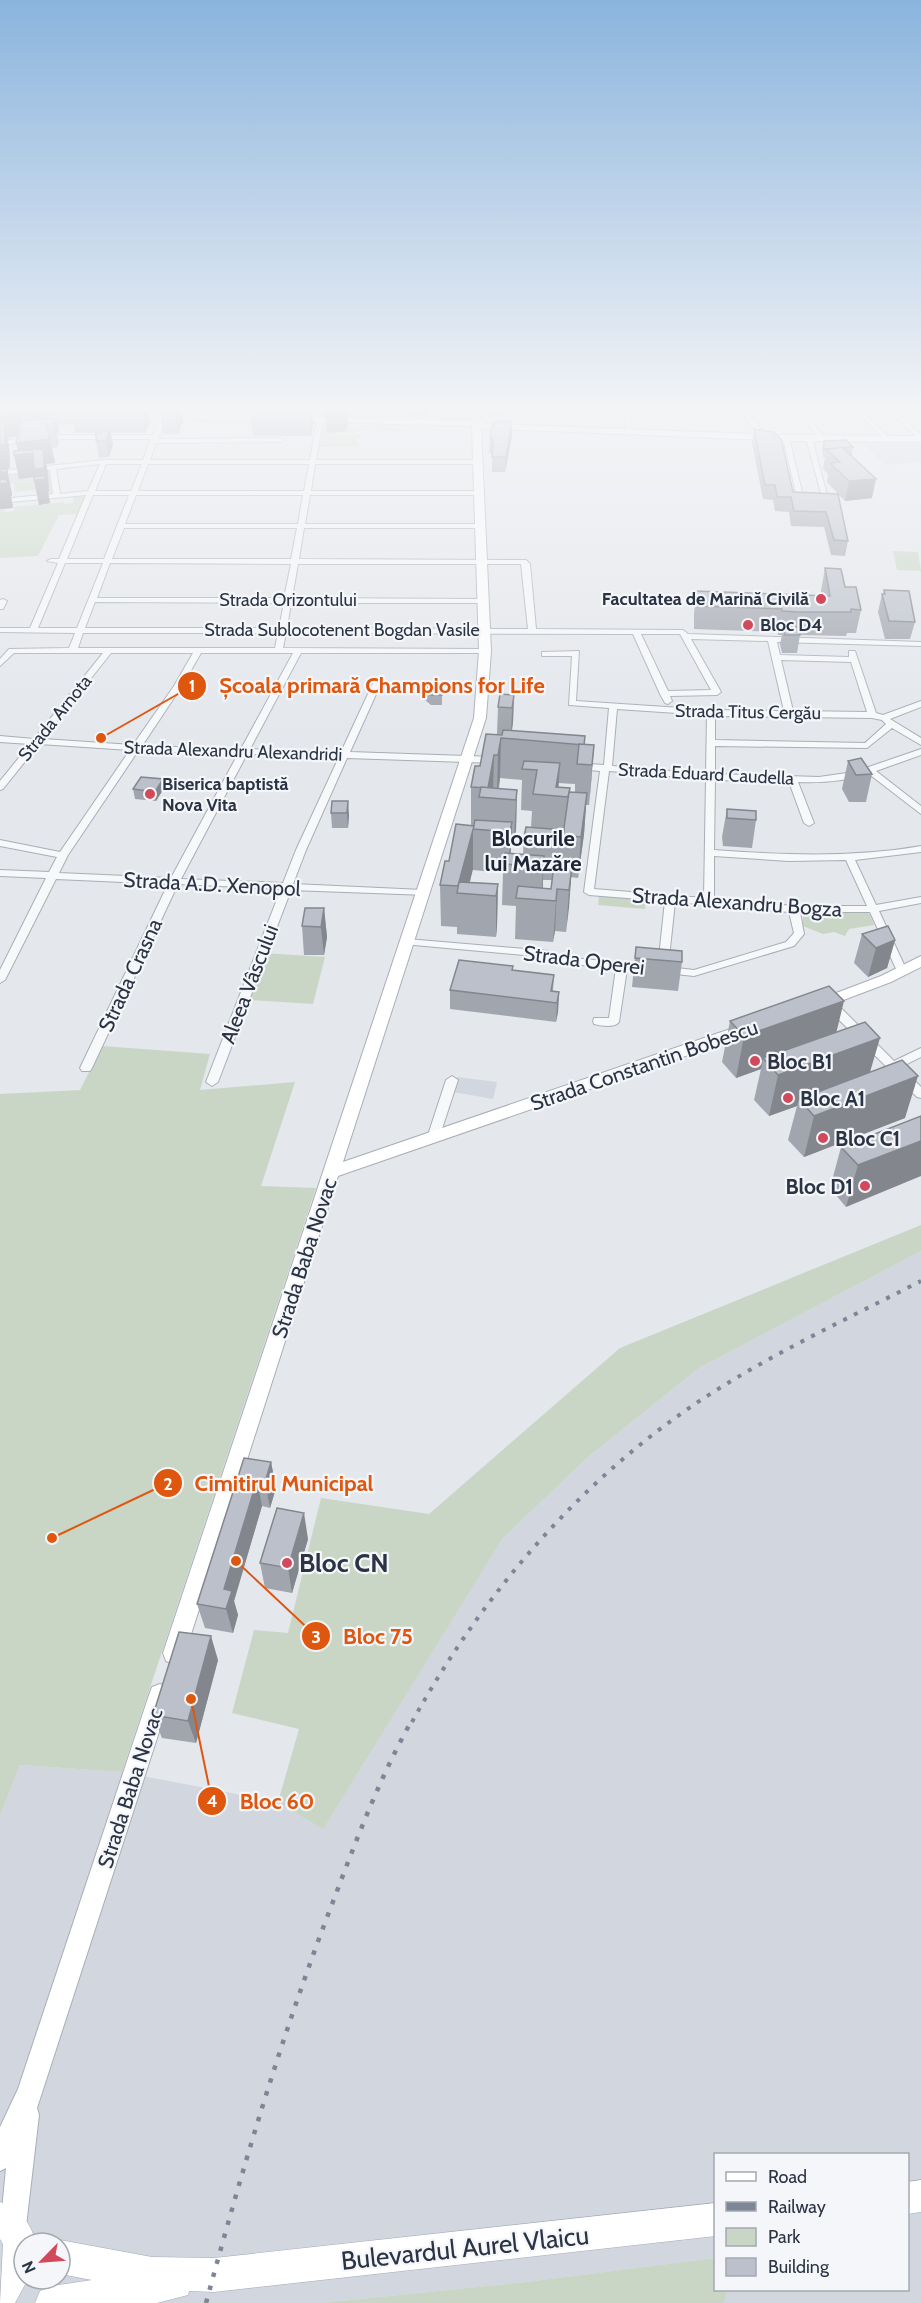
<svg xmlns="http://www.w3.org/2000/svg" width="921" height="2303" font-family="Cabin,sans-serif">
<rect width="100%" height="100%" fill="#e4e7ec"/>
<g fill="#d2d6de" fill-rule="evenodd">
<polygon points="862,442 921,444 921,462 884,465"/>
<polygon points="457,1077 497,1082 493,1099 453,1092"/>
<path d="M921,1251V2303H724L727,2290H908V2154H716L715,2258L526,2282L321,2303H0V1816L20,1765L122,1772L278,1802L323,1828L503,1538L588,1457L699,1368ZM24,2243H60V2279H24Z"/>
</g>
<g fill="#c9d6c5">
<polygon points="485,408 488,408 489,416 527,417 528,414 540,414 541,419 577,420 577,414 586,414 587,418 610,420 610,416 593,413 613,413 614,423 490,418 486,416"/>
<polygon points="325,424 390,427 402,430 403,433 356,430 355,434 367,436 356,438 359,447 320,447 323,427 329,427 327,433 346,431 347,428"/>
<polygon points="48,471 54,493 49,494 48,482 39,495 36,490 15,492 14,483 6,484 0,476"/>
<polygon points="87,494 80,514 59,515 38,556 0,558 0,509 4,509 5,512 14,511 14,507 64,502 64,504 73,503 73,496"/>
<polygon points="893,551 918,552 921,571 897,570"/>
<polygon points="599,896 646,900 645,909 598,905"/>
<polygon points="810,912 865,912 870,914 874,925 849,929 845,936 834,932 823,934 803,926 803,915"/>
<polygon points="264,953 325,957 313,1004 250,1000"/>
<polygon points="102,1046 210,1054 200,1090 295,1082 261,1186 316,1188 122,1772 20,1765 0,1816 0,1094 80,1090"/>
<polygon points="921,1225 921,1251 699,1368 588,1457 503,1538 323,1829 278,1802 299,1729 232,1713 254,1630 288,1633 321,1498 429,1514 620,1348"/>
<polygon points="715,2258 716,2290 727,2290 724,2303 321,2303 526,2282"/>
</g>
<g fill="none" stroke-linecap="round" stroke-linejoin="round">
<g stroke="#a9aeb7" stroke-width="2">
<g id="street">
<polygon points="507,408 622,410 622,408 628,408 628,410 744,410 747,412 744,414 629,413 632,428 629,430 626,428 623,413 510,413 507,411"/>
<polygon points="793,408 799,408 822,434 822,436 818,436"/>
<polygon points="853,408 859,408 889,437 889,439 885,439"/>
<polygon points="886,408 892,408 921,435 921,441"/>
<path d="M164,413L167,415L158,439L281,438L284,440L281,442L156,443L150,460H310L317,420L320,418L323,420L316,460H479L482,462L479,464H315L311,491H480L483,493L480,495H310L305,524H481L485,526L481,528H304L299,559L526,560L530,564L536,629L683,630L688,634L921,642V646L777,642L780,655L849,657V651H855L876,713L883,715L921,701V707L890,719L921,738V745L892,728L867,748L715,746V774L819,777L854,772L921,749V755L876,771L921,806V814L869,774C846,781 822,783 798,782L814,823L809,826L804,823L789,782L715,780L714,850C784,855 852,858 921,846V852L855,860L876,905L921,897V903L879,911L907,971L906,973H898L897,971L870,912H800L804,934L794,946L694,976L666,973L662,972L658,966L665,901L589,895L584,892L600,771L576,769L572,766L576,763L604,765L609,708L569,705L572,656H542V652L579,651L576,701L711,710L784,711L768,641L691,639L721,692L717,695L670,696L672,701L668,704L665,703L660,694L633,634L286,633L283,648L485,649L489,651L485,653H301L250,749L341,752L374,681L378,679L382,681L350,752L496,757L500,760L496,763L347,758L306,850L293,884L423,890L428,893L427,895L291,890L218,1082L212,1086L206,1082L281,889L178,884L92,1068L90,1071H82L80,1068L168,884L56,879L5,980L0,983V970L46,878L0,876V870L49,872L57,857L0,846V840L60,852L130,750L39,744L3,789L0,790V781L30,744L0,742V736L34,739L103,653H14L0,666V659L9,649L69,648L75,633L0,632V628H30L58,563L47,561L51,559H59L86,495L0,503V499L53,494L50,470L0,475V471L104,460H143L151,439H63L0,445V441L63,435H153L161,415ZM100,464L88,491L60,494L56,469ZM106,464H142L131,491H95ZM148,464H309L304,491H138ZM93,495H129L104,559H67ZM136,495H303L298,524H125ZM124,528H297L291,559H112ZM65,563H103L77,628H38ZM110,563L291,564L284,598H97ZM298,564H521L528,629L287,628L291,603H484L488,601L484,599L292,598ZM95,602L284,603L279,628H85ZM83,633H278L275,648H78ZM641,634H680L711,690L668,691ZM111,653H193L174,686L133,745L43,739ZM201,653H293L241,749L142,746L182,686ZM781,660L851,662L867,712L793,711ZM617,709L707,715L706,774L612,766ZM715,716L872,718L882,720L886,724L865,743L715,740ZM138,751L238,754L171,878L59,873L68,855ZM247,754L339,757L296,850L283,883L181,879ZM609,771L706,779L704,898L594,889ZM714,856L789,861L846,860L867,906H794L714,899ZM675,902L789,912L794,933L786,942L694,970L668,967Z"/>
<polygon points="786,436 789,438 803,496 813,499 822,497 806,438 809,436 812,438 828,499 813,503 797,497 783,438"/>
<polygon points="3,599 7,601 3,609 0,609 0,600"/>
<path d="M407,939L548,951L561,957L649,965L654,968L649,971L627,969L619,1022C614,1028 602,1026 594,1024L593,1021L594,1018H609L616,968L559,963L546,957L403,944L402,942Z"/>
<polygon points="830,1000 834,1001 894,1061 921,1048 921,1057 901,1067 921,1087 921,1098 917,1097 826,1007 825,1004"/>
<polygon points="452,1076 458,1080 439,1138 433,1142 429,1141 427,1138 446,1080"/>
</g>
</g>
<g stroke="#a9aeb7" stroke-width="2">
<g id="secondary">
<polygon points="472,408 480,408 481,422 487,424 758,434 737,408 745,408 765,435 921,436 921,442 786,441 481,428 491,651 486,718 343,1162 742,1025 752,1025 755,1029 752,1033 338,1176 185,1653 182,1661 174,1664 166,1661 163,1653 474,718 479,651 472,426 128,417 124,414 128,411 472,421"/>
<polygon points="921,956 921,967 891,982 825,1007 815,1007 813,1004 815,1001 881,976"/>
<polygon points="160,1684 168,1687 171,1695 37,2108 39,2115 26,2226 22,2236 12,2240 2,2236 0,2231 6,2168 0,2171 0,2127 18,2089 149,1695 152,1687"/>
</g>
</g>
<g stroke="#a3abb8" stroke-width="1">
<g id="primary">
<polygon points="921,2180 921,2212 908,2214 908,2182"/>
<path d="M0,2202C21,2211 30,2221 36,2243H24V2279H28L15,2303H0L3,2244L0,2239Z"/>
<polygon points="716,2203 716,2236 214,2292 189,2291 188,2295 157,2303 35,2303 40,2291 52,2286 92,2280 60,2274 60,2243 53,2243 60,2240 152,2257 214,2258"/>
</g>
</g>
<use href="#street" fill="#f7f8fa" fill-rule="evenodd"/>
<use href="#secondary" fill="#fff" fill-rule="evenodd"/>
<use href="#primary" fill="#fff" fill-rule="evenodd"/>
<path stroke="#7d8696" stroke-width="4" stroke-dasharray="4 8" stroke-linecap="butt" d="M412,1722C482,1595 580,1480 701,1400C771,1354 847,1319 921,1281"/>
<path stroke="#7d8696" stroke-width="4.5" stroke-dasharray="4.5 9" stroke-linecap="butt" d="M206,2303C243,2166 283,2031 334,1899C357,1838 380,1777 412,1720"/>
</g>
<g fill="#a1a5ae" fill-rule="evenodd">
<polygon points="0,408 24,421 25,421 23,413 24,408 156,408 155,410 148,410 150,422 145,433 110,433 113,445 109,457 99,458 96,441 100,433 75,433 74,424 59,425 58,433 56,433 58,442 58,447 52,448 55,463 46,464 48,472 49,492 48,492 50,503 39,505 34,477 19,479 18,451 16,443 18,436 7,438 9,446 10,468 3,470 12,493 12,496 11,496 13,508 0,509"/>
<polygon points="161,408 182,408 183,421 178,434 163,434 160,410"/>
<polygon points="295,408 315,408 315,414 312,414 313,424 311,436 253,436 251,421 296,409"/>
<polygon points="326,408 352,408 350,415 347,415 348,425 346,431 327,433 325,410"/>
<polygon points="381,408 427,408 427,416 409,415 406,408 405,414 385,413 382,411"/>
<rect x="447" y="408" width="11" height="7"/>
<rect x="489" y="408" width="17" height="8"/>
<polygon points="754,429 793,492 838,494 827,482 828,474 823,469 825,457 823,457 822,449 824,441 853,447 852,455 851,456 872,498 845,501 838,494 848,541 845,556 831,555 824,527 791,526 789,512 775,511 773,500 763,499 752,443"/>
<polygon points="512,436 505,472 492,472 492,453 489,453 490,438"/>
<polygon points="825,568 845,587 861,610 856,633 847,633 846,636 800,635 797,653 782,653 780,644 782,635 778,635 778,632 694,629 694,614 696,591 821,596 821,591"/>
<polygon points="884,590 915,622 910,639 885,639 878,612 882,594 883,594"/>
<polygon points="420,687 442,687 442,705 431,705 420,696"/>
<path d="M514,695L513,722L512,731L567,735L585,745H594L589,805H586L584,834L578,878L571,877L566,932L555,931L553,942L515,939L516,906L502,905L503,873L473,870V869L469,882L498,884L497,926L496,937L457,934V927L441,926L440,885L449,861L471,826V787L480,766L502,735V734H497L498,707ZM500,778L522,780L521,810L532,811L531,828L524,837L523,855L511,854V840H514L516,830L517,790L499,789ZM558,783L575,784V792H570L558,787ZM543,880H552L551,889L543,888Z"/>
<polygon points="848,761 872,774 866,802 849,802 842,789"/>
<polygon points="163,779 164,788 156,801 135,799 133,789"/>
<polygon points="332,801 349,815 348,828 332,828 331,813"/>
<polygon points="727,809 756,820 752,848 723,846 722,837"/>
<polygon points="324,908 327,937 324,955 304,955 302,926"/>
<polygon points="862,934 895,940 887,968 868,977 854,963"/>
<polygon points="636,947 682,962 678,991 632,987"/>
<polygon points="513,970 554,975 553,992 559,992 558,1012 556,1022 450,1009 450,990"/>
<polygon points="730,1021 836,1032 870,1072 905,1118 804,1157 788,1140 797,1106 769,1116 754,1100 761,1069 736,1078 722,1062"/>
<polygon points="921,1116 846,1207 830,1188 841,1147"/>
<polygon points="244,1458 271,1462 276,1488 270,1508 262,1506 234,1601 238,1615 233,1633 205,1628 197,1604"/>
<polygon points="308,1539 292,1593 265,1588 260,1563"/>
<polygon points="218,1660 196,1743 162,1738 153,1715"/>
</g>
<g fill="#83868d">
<polygon points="21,408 26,434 7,438 9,446 10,468 0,470 0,415"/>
<polygon points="55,408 59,425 58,433 56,433 58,442 58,447 53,424 46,424 28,436 23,413"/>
<polygon points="142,408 148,408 150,422 145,433 141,410"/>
<polygon points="176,408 182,408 183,421 178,434 175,411"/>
<polygon points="347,408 348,425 346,431 327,433 325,410"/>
<polygon points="312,410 313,424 311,436 310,421"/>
<polygon points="512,421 512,436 505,472 506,457"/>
<polygon points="110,429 113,445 109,457 106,441"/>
<polygon points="50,439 55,463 46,464 48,472 49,492 48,492 50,503 39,505 34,480 35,477 19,479 14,455 19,454 16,443"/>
<polygon points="7,469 12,493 12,496 11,496 13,508 0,509 0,472"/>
<polygon points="876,479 872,498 845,501 849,481"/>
<polygon points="514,695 513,722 511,735 512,708"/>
<polygon points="501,738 500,778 497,795 498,755"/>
<polygon points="594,745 591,785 589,805 592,765"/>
<polygon points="494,755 493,795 488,788"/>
<polygon points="560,763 558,796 556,787"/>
<polygon points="163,779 164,788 156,801 155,792"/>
<polygon points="517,790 516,830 514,840 516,800"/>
<polygon points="587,793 584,834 578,878 581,837"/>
<polygon points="348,801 349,815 348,828 347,813"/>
<polygon points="512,822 510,864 509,864 510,832"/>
<polygon points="473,829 473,869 467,894 458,886"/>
<polygon points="544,856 542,900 541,900 543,867"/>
<polygon points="572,866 569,908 566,932 569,890"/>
<polygon points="498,884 497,926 496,937 496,896"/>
<polygon points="557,889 555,931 553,942 556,901"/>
<polygon points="324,908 327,937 324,955 321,927"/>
<polygon points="895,940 887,968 868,977 876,948"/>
<polygon points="559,992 558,1012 556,1022 557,1003"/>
<polygon points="844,1001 834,1042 763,1058 761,1069 736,1078 744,1036"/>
<polygon points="880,1038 868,1079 799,1099 797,1106 769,1116 778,1075"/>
<polygon points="918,1076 905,1118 804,1157 814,1116"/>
<polygon points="921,1141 921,1176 846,1207 858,1165"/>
<polygon points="271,1462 276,1488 270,1508 265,1482"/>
<polygon points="257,1480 262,1506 234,1601 238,1615 233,1633 226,1609 224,1589"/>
<polygon points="304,1513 308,1539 292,1593 288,1568"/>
<polygon points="211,1636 218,1660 196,1743 188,1721"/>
</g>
<g fill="#bbc0ca" stroke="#83868d" stroke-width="1.5">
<polygon points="0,408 21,408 21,411 0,415"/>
<polygon points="24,408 54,408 54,410 23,413"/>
<polygon points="72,408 142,408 141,410 71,410"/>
<polygon points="161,408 176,408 175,411 160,410"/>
<polygon points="326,408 345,408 325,410"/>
<polygon points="254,409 312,410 310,421 251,421"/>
<polygon points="54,418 53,424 46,424 50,439 16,443 21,421"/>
<polygon points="495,421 512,421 506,457 492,457 493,439 490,438 492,426"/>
<polygon points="4,423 5,444 0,445 0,424"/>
<polygon points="110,429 106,441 96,441 96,434"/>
<polygon points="754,429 773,432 781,439 793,492 838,494 848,541 834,540 826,512 794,511 791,497 777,497 775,485 765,485"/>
<polygon points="846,440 853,447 824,449 824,441"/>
<polygon points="842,447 876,479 849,481 830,463 840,462 827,450"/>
<polygon points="43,449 44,468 34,469 33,453 14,455 14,451"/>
<polygon points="7,469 7,472 0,472 0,470"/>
<polygon points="45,476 45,479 34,480 34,477"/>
<polygon points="0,479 7,480 7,483 0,484"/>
<polygon points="825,568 841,569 845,587 856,587 861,610 851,609 851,612 797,612 782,611 782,609 697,606 696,591 830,596"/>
<polygon points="884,590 909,591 915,622 889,621 882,594 885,594"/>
<polygon points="783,627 798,627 800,635 785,635"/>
<polygon points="420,687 442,687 442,695 431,695"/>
<polygon points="500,694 514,695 512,708 498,707"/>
<polygon points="503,730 585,736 584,745 501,738 498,755 494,755 488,788 471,787 475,766 480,766 486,734 502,735"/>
<polygon points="579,744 594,745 592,765 577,764"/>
<polygon points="861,758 872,774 856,775 848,761"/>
<polygon points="524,761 560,763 556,787 570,788 568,797 533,794 537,770 522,769"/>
<polygon points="141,777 163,779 155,792 133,789"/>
<polygon points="481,787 517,790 516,800 479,797"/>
<polygon points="569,792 587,793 581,837 563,835"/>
<polygon points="332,801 348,801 347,813 331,813"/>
<polygon points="727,809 756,811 756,820 727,818"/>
<polygon points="475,820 512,822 510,832 473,829"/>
<polygon points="456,824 474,826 458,886 440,885 445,861 449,861"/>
<polygon points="526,827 564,830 562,840 524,837"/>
<polygon points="505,853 544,856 543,867 504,864"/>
<polygon points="554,865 572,866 569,890 557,889 556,901 516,898 518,886 551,889"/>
<polygon points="459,882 498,884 496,896 457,893"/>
<polygon points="305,908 324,908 321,927 302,926"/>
<polygon points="888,926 895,940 876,948 862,934"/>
<polygon points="636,947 682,951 682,962 635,958"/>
<polygon points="459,960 513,966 512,970 554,975 551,991 559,992 557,1003 450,990"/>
<polygon points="829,986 844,1001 744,1036 730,1021"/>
<polygon points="865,1022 880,1038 778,1075 763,1058"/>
<polygon points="902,1060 918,1076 814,1116 799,1099"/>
<polygon points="921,1116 921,1141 858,1165 841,1147"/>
<polygon points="244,1458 271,1462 265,1482 257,1480 224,1589 232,1591 226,1609 197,1604"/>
<polygon points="277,1508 304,1513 288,1568 260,1563"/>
<polygon points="179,1632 211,1636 188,1721 153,1715"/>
</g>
<linearGradient id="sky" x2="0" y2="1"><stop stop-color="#8bb4dd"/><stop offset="0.56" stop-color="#f3f4f6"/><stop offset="1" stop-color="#f3f4f6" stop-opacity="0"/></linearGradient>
<rect width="921" height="730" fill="url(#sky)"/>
<g fill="#d1495b" stroke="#f4f6f9" stroke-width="2">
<circle cx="821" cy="599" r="6"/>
<circle cx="748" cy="625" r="6"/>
<circle cx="150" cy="794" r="6"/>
<circle cx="755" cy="1061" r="6"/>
<circle cx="788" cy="1098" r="6"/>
<circle cx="823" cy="1138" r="6"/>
<circle cx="865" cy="1186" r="6"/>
<circle cx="287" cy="1563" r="6"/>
</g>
<g text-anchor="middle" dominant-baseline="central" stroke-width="4.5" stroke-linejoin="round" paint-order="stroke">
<g font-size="18" font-weight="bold" fill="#2b3445" stroke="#f4f6f9" text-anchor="start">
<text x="809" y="599" text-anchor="end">Facultatea de Marină Civilă</text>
<text x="760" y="625">Bloc D4</text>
<text x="162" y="784">Biserica baptistă<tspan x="162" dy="21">Nova Vita</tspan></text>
</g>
<g font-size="18" fill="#2b3445" stroke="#f4f6f9">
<text x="288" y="600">Strada Orizontului</text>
<text x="342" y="630">Strada Sublocotenent Bogdan Vasile</text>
<text transform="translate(748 712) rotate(1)">Strada Titus Cergău</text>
<text transform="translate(55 718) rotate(-51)">Strada Arnota</text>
<text transform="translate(233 751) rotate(2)">Strada Alexandru Alexandridi</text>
<text transform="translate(706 774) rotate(3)">Strada Eduard Caudella</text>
</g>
<g font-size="21" fill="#2b3445" stroke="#f4f6f9">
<text transform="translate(212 884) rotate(3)">Strada A.D. Xenopol</text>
<text transform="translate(737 902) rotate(4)">Strada Alexandru Bogza</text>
<text transform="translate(584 960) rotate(7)">Strada Operei</text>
<text transform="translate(130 975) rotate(-65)">Strada Crasna</text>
<text transform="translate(249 984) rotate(-69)">Aleea Vâscului</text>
<text transform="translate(644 1065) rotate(-19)">Strada Constantin Bobescu</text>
<text transform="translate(304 1258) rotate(-72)">Strada Baba Novac</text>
<text transform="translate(130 1788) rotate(-72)">Strada Baba Novac</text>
</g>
<g font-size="21" font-weight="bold" fill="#2b3445" stroke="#f4f6f9" text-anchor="start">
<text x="767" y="1061">Bloc B1</text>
<text x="800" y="1098">Bloc A1</text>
<text x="835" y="1138">Bloc C1</text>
<text x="853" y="1186" text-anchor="end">Bloc D1</text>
</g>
<g font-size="22" font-weight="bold" fill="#1d2536" stroke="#f4f6f9">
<text x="533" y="838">Blocurile<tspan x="533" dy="25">lui Mazăre</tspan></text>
</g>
<g font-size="26" font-weight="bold" fill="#2b3445" stroke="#f4f6f9" text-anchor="start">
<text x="299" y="1563">Bloc CN</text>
</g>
<g font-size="26" fill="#2b3445" stroke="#f4f6f9">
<text transform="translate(465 2248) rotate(-6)">Bulevardul Aurel Vlaicu</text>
</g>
</g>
<path fill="none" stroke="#df570f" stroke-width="2" d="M101 738L192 686M52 1538L168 1483M236 1561L316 1636M191 1699L212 1801"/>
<g fill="#df570f" stroke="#f4f6f9" stroke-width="2">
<circle cx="101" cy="738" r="6"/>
<circle cx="52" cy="1538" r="6"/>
<circle cx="236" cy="1561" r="6"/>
<circle cx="191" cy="1699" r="6"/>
<circle cx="192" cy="686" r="15"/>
<circle cx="168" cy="1483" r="15"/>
<circle cx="316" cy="1636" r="15"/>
<circle cx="212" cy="1801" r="15"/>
</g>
<g font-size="18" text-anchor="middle" font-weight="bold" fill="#fff">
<text x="192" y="692">1</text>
<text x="168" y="1490">2</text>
<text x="316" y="1643">3</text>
<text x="212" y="1807">4</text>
</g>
<g font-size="22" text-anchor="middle" font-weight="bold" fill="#df570f" stroke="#f4f6f9" stroke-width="4.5" stroke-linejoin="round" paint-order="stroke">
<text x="382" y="693">Școala primară Champions for Life</text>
<text x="284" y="1491">Cimitirul Municipal</text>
<text x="378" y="1644">Bloc 75</text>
<text x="277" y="1809">Bloc 60</text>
</g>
<rect x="714" y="2153" width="195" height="138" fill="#f4f6f9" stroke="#a4a8b1" stroke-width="1.5"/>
<rect x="726" y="2172" width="30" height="9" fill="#ffffff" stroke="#a4a8b1" stroke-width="1.5"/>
<text x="768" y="2183" font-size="18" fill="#2b3445">Road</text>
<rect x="726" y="2202" width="30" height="9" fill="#7d8696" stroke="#a4a8b1" stroke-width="1.5"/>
<text x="768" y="2213" font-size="18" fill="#2b3445">Railway</text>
<rect x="726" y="2228" width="30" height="18" fill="#c9d6c5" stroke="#a4a8b1" stroke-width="1.5"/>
<text x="768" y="2243" font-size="18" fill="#2b3445">Park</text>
<rect x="726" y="2258" width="30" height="18" fill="#bbc0ca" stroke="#a4a8b1" stroke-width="1.5"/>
<text x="768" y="2273" font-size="18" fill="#2b3445">Building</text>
<g transform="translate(42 2261) rotate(245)"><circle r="28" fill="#f4f6f9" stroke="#a4a8b1" stroke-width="1.5"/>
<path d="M0-4.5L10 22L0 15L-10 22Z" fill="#d1495b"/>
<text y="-9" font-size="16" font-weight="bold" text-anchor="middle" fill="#2b3445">N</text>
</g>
</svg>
